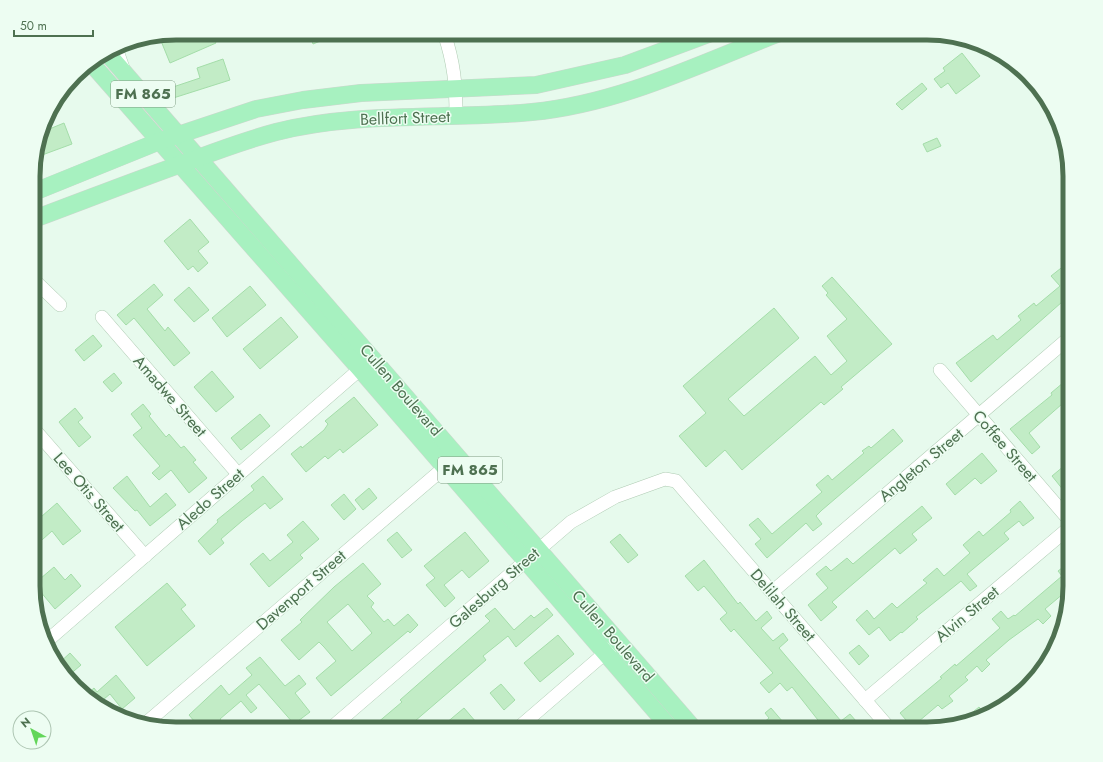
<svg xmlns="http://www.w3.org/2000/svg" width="1103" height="762" font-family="Jost,sans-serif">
<rect width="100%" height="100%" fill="#e7faed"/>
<g fill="#c2ecc6" stroke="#a4dda9" fill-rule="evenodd">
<polygon points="176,33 211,33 216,43 170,63 159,36"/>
<polygon points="309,33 340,33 313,44"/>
<polygon points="962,53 980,76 956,94 948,83 941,88 934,79 945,71 943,68"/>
<polygon points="223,59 230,80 167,100 164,90 200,78 197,68"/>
<polygon points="922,83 927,89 902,110 896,104"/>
<polygon points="64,123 72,144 34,158 42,132"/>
<polygon points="937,138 941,146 927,152 923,144"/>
<polygon points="190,219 209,242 198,251 208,263 198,272 193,266 188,270 164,241"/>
<polygon points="1070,261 1070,295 971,382 956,363 993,335 997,340 1021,320 1018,316 1034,303 1036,306 1060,286 1051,276"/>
<polygon points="832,277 892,344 841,387 843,389 824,405 821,402 742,470 725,450 706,467 679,436 706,413 683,386 774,308 799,338 728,399 744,416 815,356 831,375 847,361 827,336 847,319 826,295 828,293 822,286"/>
<polygon points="154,284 163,295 147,309 165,331 168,327 190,353 174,366 134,318 126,325 117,315"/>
<polygon points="250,286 266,305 227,337 212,318"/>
<polygon points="189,287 209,310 194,322 174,300"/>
<polygon points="281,317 298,337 260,369 243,349"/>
<polygon points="93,335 102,346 84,361 75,350"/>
<polygon points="212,371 234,397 216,412 194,387"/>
<polygon points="114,373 122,383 112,392 103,382"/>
<polygon points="1070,377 1070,397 1029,433 1040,447 1032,454 1010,429 1052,395 1051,393"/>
<polygon points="354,397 378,425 343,453 340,449 328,459 325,456 306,472 291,454 301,446 302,448 324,430 328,424 325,421"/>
<polygon points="143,404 151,414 149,416 166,437 169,434 181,448 184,446 196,460 193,462 207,478 189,493 171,470 159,480 152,473 160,466 133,435 142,428 131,414"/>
<polygon points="75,408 83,418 78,422 91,437 79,447 59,422"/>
<polygon points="260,414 270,426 241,450 231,438"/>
<polygon points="893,429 903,441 822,510 816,516 822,524 813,531 806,523 767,558 755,544 761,539 749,525 758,518 772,534 822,492 816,485 828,475 832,480 864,453 862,451 869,446 871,448"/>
<polygon points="982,453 997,471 981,484 975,478 955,495 946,484"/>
<polygon points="1070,461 1070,486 1064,491 1052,476"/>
<polygon points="127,476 150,507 166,493 176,505 150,526 137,510 135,511 113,488"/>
<polygon points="263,476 283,499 270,509 265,503 242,521 221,539 224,543 210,555 198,541 218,522 217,520 254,490 251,486"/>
<polygon points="369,488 377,498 363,510 355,500"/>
<polygon points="344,494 356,509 344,520 331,505"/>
<polygon points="1020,501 1034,518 1023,526 1019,521 1004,533 1009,539 967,574 977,586 970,591 961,581 916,617 918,619 902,633 901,632 890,641 879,627 869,635 856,620 867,610 874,619 892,603 897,608 927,583 923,580 937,568 944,576 970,553 963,545 979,531 983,536 1011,512 1010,510"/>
<polygon points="57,503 81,531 63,545 52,531 34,547 34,523"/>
<polygon points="922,506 932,518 912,534 917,540 900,554 895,548 847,589 832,602 837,607 821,621 808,605 828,588 816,574 826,566 831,571 847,558 853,564"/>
<polygon points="303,521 319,539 300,555 303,558 269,587 250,564 263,553 270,561 293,542 287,535"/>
<polygon points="397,532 412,550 402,558 387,540"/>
<polygon points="465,532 489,561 469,578 462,570 444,585 455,598 445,607 426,585 435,578 424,566"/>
<polygon points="620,534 638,555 628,563 610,542"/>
<polygon points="704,560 738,604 740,602 756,621 767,611 772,618 761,628 773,641 783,633 788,640 779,648 841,721 850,714 856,721 848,729 825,729 792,687 787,691 780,683 769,693 760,683 773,673 734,629 731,632 720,619 727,613 704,586 698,591 685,576"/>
<path d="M363,563L381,584L367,596L374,603L371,607L384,622L388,619L394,626L408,614L418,625L410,633L408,631L331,696L316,678L336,661L324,647L319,642L299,660L281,640L302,622L300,620L334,587ZM348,604L372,633L352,651L327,622Z"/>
<polygon points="1066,565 1070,569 1070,588 1045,609 1051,616 1043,624 1038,619 1009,640 986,660 990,664 982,672 977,666 965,677 968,680 949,696 953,701 942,709 938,705 912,727 900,713 942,678 940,677 955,664 956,666 1000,628 992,619 1001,611 1008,619 1014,615 1015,616 1062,576 1058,571"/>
<polygon points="54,567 65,580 71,574 81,586 55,609 34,584"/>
<polygon points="167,583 186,605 181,609 195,626 147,666 115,627"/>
<polygon points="495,608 514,630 531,615 534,618 547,608 553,615 516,647 508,636 483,656 486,660 415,721 417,723 410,729 370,729 402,702 400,700 490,621 485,616"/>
<polygon points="558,635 574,654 540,682 524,663"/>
<polygon points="859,645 869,656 859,665 849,653"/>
<polygon points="70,653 81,665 68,676 58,664"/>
<polygon points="260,657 285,686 299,675 306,684 295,693 310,712 294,724 259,684 246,695 257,708 251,713 241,701 220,719 223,723 217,729 201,729 189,715 221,685 229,695 252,675 246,668"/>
<polygon points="116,675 135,698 122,709 110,694 98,704 86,695 94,688 97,692"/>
<polygon points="501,684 515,700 504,710 490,693"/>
<polygon points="979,707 986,715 962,721"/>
<polygon points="464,708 482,729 439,729"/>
<polygon points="771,708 789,729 756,729 769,718 765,713"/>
</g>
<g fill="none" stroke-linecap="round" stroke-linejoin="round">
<g stroke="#afcbb3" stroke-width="14">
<g id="minor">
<path d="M444,33C454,63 456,84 456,116"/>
<polyline points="116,48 123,68"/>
<polyline points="34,280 60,305"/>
<polyline points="102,317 238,474"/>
<polyline points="940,370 1070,521"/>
<polyline points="34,429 145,556"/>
<polyline points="772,592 1070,337"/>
<polyline points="47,641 367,363"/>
<polyline points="865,700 1070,527"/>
<polyline points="145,724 452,461"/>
<polyline points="330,729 571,522 615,497 665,479 676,481 890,729"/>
<polyline points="517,729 611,648"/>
</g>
</g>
<g stroke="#cdd7ce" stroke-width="18">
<g id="major">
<polyline points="107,53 694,729"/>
<polyline points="91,63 360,369 671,729"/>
<polyline points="34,192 160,141 256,109 303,100 361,93 536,85 625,65 711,33"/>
<path d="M34,219C85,200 136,180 187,162C216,151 246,140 276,132C359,111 447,120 532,112C618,104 700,64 779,33"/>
</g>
</g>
<use href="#minor" stroke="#fff" stroke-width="13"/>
<use href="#major" stroke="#a7f1c0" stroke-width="17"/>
</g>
<g text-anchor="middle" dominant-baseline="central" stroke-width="3" stroke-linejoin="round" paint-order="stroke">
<g fill="#edfdf2" stroke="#7e9b81" stroke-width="1">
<rect x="111" y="81" width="64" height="26" rx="3"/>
<rect x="438" y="457" width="64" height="26" rx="3"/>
</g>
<g font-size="15" font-weight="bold" fill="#4e7151">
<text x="143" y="94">FM 865</text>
<text x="470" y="470">FM 865</text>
</g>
<g font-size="16" fill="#4e7151" stroke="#edfdf2">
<text transform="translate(405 118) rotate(-2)">Bellfort Street</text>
<text transform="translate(401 390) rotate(49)">Cullen Boulevard</text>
<text transform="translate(170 396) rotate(49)">Amadwe Street</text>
<text transform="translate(1005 446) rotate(49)">Coffee Street</text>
<text transform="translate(921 465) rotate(-40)">Angleton Street</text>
<text transform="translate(89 492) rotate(49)">Lee Otis Street</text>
<text transform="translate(210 499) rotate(-41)">Aledo Street</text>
<text transform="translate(494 588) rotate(-41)">Galesburg Street</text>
<text transform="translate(301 590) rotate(-41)">Davenport Street</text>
<text transform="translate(783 605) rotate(49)">Delilah Street</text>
<text transform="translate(967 614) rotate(-40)">Alvin Street</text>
<text transform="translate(613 636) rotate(49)">Cullen Boulevard</text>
</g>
</g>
<path d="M0 0H1103V762H0ZM176 40H927A136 136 0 0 1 1063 176V586A136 136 0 0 1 927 722H176A136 136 0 0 1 40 586V176A136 136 0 0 1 176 40Z" fill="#edfdf2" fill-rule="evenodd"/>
<path fill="none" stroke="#4e7151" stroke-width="5" d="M176 40H927A136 136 0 0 1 1063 176V586A136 136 0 0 1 927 722H176A136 136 0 0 1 40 586V176A136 136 0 0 1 176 40Z"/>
<g transform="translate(32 730) rotate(320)"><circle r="19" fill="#edfdf2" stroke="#adc5b2"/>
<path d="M0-3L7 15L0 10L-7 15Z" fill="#63d65a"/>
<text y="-6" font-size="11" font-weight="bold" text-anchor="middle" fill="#4e7151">N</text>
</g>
<path d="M14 30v6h79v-6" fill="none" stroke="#4e7151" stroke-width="2"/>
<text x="20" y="30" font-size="12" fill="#4e7151" stroke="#edfdf2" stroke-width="3" paint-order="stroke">50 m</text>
</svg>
